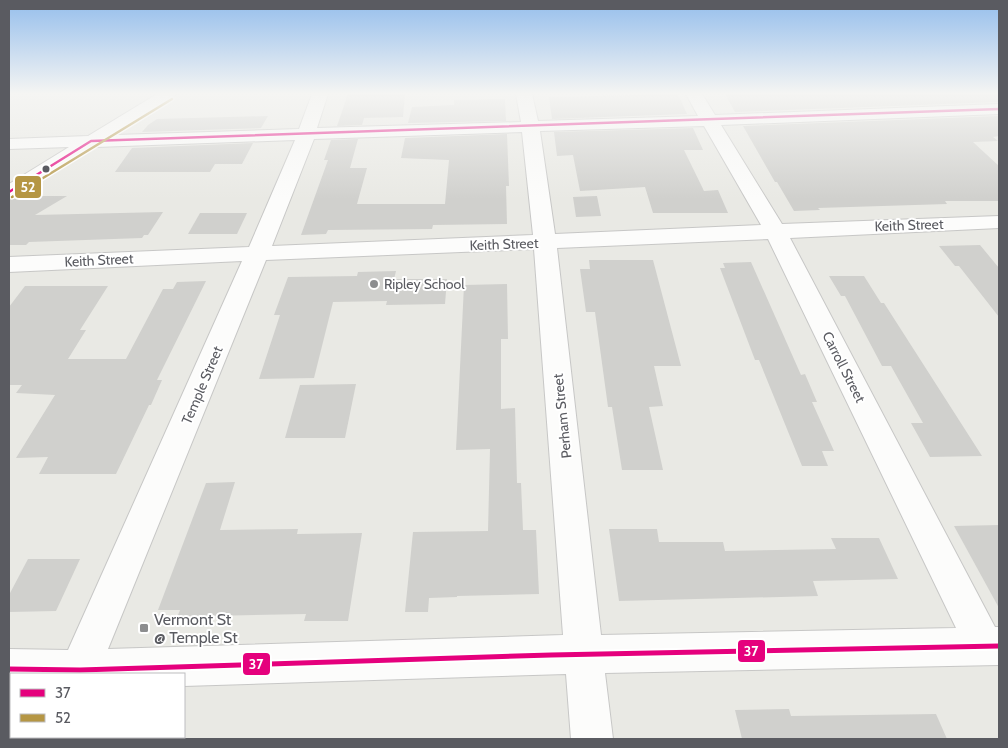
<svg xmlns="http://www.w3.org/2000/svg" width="1008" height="748" font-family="Cabin,sans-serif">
<rect width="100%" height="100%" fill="#e9e9e4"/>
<g fill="#d0d0cd">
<polygon points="348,94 405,94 403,117 364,118 362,125 337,126"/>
<polygon points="678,94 687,114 552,119 549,97"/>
<polygon points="725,94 999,94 999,102 735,112"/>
<polygon points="505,99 506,121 408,123 412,107 454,105 454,100"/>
<polygon points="268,116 261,128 142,132 148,125 157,119"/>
<polygon points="999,116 999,136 993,137 998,141 973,142 999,166 999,201 945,201 947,204 818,208 820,210 794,211 777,182 775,182 743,126"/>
<polygon points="693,128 703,150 684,150 704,191 718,190 728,213 653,213 645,187 580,191 573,155 557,156 554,132"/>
<polygon points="507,134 509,186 506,186 507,224 433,225 432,229 328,230 326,234 301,235 328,160 324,160 331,140 358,139 350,168 367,168 357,204 445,204 449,160 401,158 405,138"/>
<polygon points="253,143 242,164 215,164 210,172 115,172 132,148"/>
<polygon points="20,196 67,196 35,215 163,212 148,235 144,235 142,238 29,242 26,245 9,245 9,200"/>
<polygon points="597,196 601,216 576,217 573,197"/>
<polygon points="200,213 247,213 237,234 188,234"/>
<polygon points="980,245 999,268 999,317 959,266 955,266 939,246"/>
<polygon points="589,260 653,260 681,366 654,366 663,406 649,407 663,470 622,470 612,407 608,407 595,312 586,312 580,269 590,269"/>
<polygon points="751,262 801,375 805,374 817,402 812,402 834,451 822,451 828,466 802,466 759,360 755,360 720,268 725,268 723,263"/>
<polygon points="396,271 394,279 447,279 445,304 386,305 387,301 333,302 314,378 259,379 280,315 274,315 288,277 357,276 358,272"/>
<polygon points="829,276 864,276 881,303 884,303 982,456 930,457 911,423 923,423 891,366 882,366 845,296 841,296"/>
<polygon points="206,281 157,380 162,380 151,405 149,405 116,474 39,474 48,457 16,458 55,395 16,393 22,385 9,385 9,307 25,286 108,286 80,330 86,330 68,359 126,359 163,289 173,289 177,282"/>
<polygon points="507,284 508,339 501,339 501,409 515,408 517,483 521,483 523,530 536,530 539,594 457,596 457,597 429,598 428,612 405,612 413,532 488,531 490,449 456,450 464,285"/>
<polygon points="356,384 345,438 285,438 300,385"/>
<polygon points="235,482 220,530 298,529 297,534 362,533 348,621 304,621 306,614 208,616 207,620 176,620 180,610 158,610 206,483"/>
<polygon points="999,525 999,608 954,526"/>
<polygon points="609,529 657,529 659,542 723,542 725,551 836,549 831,538 879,538 898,579 813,581 818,596 619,601"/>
<polygon points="28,559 80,559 56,611 9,612 9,595"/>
<polygon points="789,709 791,716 936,714 947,739 742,739 735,710"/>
</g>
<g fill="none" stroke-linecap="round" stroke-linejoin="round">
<g stroke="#c7c7c6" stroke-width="2">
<g id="minor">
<path d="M157,94H177L115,135L299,129L312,94H328L317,128L521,122L516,94H532L538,121L698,116L686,94H702L715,115L999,104V114L721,125L782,224L999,216V228L790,238L995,627H999V665L605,673L613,739H571L566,674L184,686V674H11V689H9V649L68,650L242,261L9,272V257L249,247L295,140L96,147L16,196L9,198V184L69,147L9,149V139L88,136ZM704,126L761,225L555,234L540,131ZM522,132L533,235L272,246L314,139ZM768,239L956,628L601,635L557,248ZM534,249L563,635L108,649L266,260Z"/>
<polygon points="30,737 72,737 71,739 29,739"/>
</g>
</g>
<use href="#minor" fill="#fcfcfb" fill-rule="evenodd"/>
<g stroke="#fff" stroke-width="5">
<polyline id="bus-1-far1" points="9,192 91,141 999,109"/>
</g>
<g stroke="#fff" stroke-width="9">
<polyline id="bus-1" points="9,669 80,670 551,655 999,646"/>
</g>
<g stroke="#fff" stroke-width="5">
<polyline id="bus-2" points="12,197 172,99"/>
</g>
<use href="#bus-1-far1" stroke="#e5007d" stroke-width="2.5"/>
<use href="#bus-1" stroke="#e5007d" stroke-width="5"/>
<use href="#bus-2" stroke="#b59644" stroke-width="2.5"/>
</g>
<linearGradient id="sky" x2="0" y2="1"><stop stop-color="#95beec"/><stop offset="0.47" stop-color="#f5f5f3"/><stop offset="1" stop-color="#f5f5f3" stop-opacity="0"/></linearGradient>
<rect width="1008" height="199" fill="url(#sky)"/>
<circle fill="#5a5b61" stroke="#fff" stroke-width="2" cx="46" cy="169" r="4.5"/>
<g fill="#8c8d8f" stroke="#fff" stroke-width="2">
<circle cx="374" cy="284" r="5"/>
<rect x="139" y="623" width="10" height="10" rx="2.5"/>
</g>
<g text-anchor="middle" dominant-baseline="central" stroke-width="4" stroke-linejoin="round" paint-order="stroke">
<g font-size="14" fill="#5a5b61" stroke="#fff">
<text transform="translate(909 225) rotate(-2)">Keith Street</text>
<text transform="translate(504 244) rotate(-2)">Keith Street</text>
<text transform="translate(99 260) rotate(-3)">Keith Street</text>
<text transform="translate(844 367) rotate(63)">Carroll Street</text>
<text transform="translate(202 385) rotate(-67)">Temple Street</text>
<text transform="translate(562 416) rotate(-96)">Perham Street</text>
</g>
<g font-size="14" fill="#5a5b61" stroke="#fff" text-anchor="start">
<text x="384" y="284">Ripley School</text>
</g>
<g font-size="16" fill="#5a5b61" stroke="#fff" text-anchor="start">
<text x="154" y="619">Vermont St<tspan x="154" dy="18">@ Temple St</tspan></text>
</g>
</g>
<g stroke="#fff" stroke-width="2">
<rect x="14" y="175" width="28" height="24" rx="5" fill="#b59644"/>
<rect x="737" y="639" width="29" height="24" rx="5" fill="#e5007d"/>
<rect x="242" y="652" width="29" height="24" rx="5" fill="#e5007d"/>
</g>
<g font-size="14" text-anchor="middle" font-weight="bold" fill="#fff">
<text x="28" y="192">52</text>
<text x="751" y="656">37</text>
<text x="256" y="669">37</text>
</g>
<rect width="1008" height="748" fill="none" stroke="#5a5b61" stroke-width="20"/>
<rect x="10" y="673" width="175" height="65" fill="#ffffff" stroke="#bdbdc0"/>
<rect x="20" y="689" width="25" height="8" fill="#e5007d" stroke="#bdbdc0"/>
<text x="55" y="698" font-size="15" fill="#5a5b61">37</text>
<rect x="20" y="714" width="25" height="8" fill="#b59644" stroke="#bdbdc0"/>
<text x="55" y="723" font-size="15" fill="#5a5b61">52</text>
</svg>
